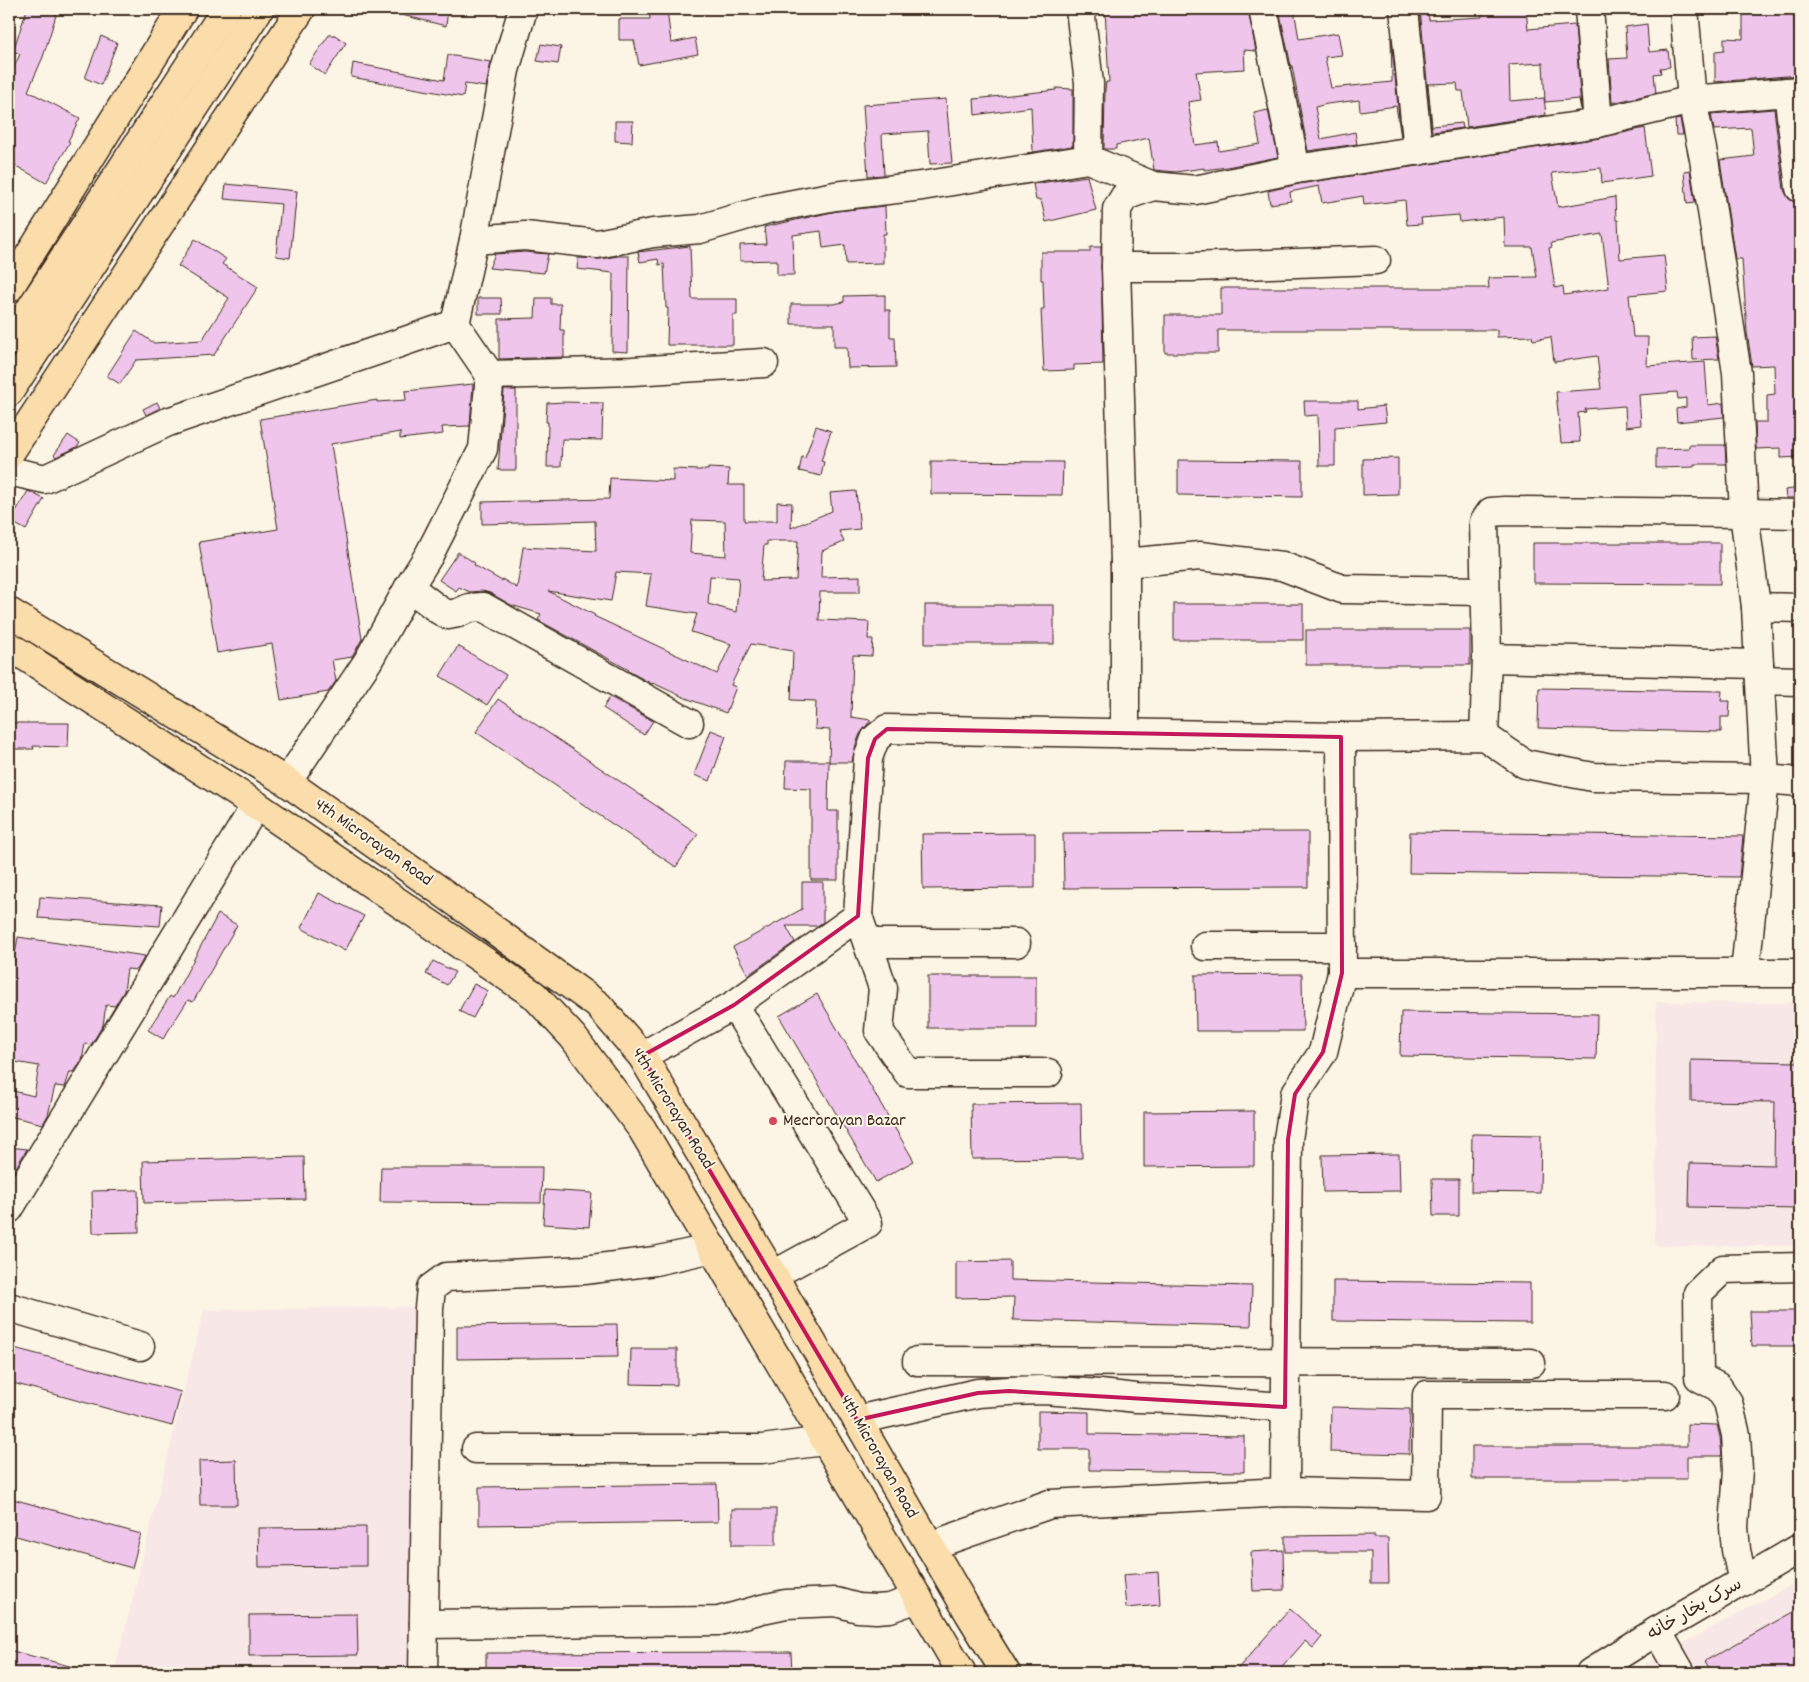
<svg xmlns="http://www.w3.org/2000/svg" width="1809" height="1682" font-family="Dekko,'Playpen Sans Arabic',sans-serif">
<rect width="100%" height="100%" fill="#fcf5e5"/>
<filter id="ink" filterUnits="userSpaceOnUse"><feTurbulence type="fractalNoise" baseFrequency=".02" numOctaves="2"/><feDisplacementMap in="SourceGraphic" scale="10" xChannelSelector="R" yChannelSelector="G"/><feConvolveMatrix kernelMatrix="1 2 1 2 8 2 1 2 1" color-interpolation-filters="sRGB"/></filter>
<g filter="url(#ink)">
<g fill="#f8e7e7">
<polygon points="1656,1002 1800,1003 1800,1246 1655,1246"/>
<polygon points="415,1307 408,1673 114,1673 204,1310"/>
<polygon points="1800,1580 1800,1673 1651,1673 1645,1664"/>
</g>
<g fill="#efc5ec" stroke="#3b2a1e" fill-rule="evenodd">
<polygon points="27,9 58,9 43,57 28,91 80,118 68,141 70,142 46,183 9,162 9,78 20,54 13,51"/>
<polygon points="399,9 448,9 446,26 398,14"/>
<polygon points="649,9 667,9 671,43 695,38 698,54 639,65 634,40 619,40 619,19 650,19"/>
<polygon points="1105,9 1248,9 1256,51 1244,50 1245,69 1196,72 1201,100 1188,102 1195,145 1218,142 1219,151 1260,144 1254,113 1268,110 1278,157 1227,167 1204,170 1204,168 1176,172 1154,170 1149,138 1116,145 1116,149 1104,149 1105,90 1106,82 1109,82"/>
<polygon points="1279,9 1294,9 1299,39 1338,33 1342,55 1325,57 1331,88 1392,82 1391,37 1401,137 1396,106 1360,111 1359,100 1327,104 1315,107 1321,139 1355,132 1357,144 1308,151 1292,66 1291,66"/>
<polygon points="1420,9 1428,9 1429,20 1482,17 1482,9 1526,9 1528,29 1575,25 1581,110 1579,99 1545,102 1543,63 1509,65 1510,101 1544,98 1546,115 1467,127 1463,91 1458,91 1457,83 1428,84 1432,126 1462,123 1463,128 1432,132"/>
<polygon points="1743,9 1794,9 1795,65 1798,65 1799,75 1715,82 1715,51 1724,50 1724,38 1743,39"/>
<polygon points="1647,24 1649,52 1668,50 1670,67 1660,68 1661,73 1654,74 1656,93 1612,103 1609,59 1627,58 1625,27"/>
<polygon points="329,35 335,35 346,43 325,75 309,64"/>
<polygon points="101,36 117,43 101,85 85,78"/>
<polygon points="541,44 561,47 558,64 537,61"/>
<polygon points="448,55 491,62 486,87 465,84 463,97 351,77 353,63 444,80"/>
<polygon points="1056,88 1073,89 1073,146 1027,153 1033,152 1031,107 975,115 974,99 1056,90"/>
<polygon points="946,99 952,163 930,164 928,131 882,134 884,175 868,176 863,105"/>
<polygon points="1774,109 1784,190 1788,198 1795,203 1796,215 1798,214 1800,227 1800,457 1781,458 1781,448 1756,449 1755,422 1767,422 1767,395 1775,394 1774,365 1752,366 1747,332 1742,259 1735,259 1720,160 1754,156 1751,128 1714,130 1711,114"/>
<polygon points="1680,119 1683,135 1676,135 1675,120"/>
<polygon points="615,121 633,121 632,142 615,141"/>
<path d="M1645,128L1651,176L1602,183L1601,168L1552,173L1558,207L1615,197L1616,220H1618L1620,259L1664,255L1668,291L1629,295L1633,337H1648L1647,366L1705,362L1708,405L1723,403L1724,417L1677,422L1676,409L1686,407V398L1678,399L1677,392L1639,395L1641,425L1626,427L1625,406L1585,409L1586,412L1578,413L1580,442L1561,443L1556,392L1601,389L1597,356L1554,362L1551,337L1533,340L1532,336L1497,337V330H1218V353H1165V315H1221V288H1489L1488,278L1537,277L1532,247H1505L1504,217L1460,222L1459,215L1421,218L1422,224L1407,225L1405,200L1364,205L1363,196L1322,203L1319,186L1290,192L1291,201L1270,204L1268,191L1299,184L1600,138ZM1602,234L1609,288L1564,295L1563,286L1555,288L1549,248L1552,247L1551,243Z"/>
<polygon points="1690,170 1695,203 1687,204 1684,171"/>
<polygon points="1087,176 1096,210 1046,222 1041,200 1036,200 1033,184"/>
<polygon points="226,184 297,191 290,258 276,256 281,204 224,199"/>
<polygon points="885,206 886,234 883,234 883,263 846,264 845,245 823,248 821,231 793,235 794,275 777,275 777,260 740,261 740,245 766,244 764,227 837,211"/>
<polygon points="195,239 226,259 222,264 258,287 214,355 136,360 120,384 107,376 136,331 154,343 202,340 229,298 178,266"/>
<polygon points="690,246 692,299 737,299 737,315 733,315 733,345 667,345 668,308 666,308 664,264 659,265 658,259 640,262 638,252"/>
<polygon points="1090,247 1101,247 1103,364 1074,365 1074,370 1044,371 1041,309 1044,309 1043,280 1041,280 1041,252 1090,252"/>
<polygon points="525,252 548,254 544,273 489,268 495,254"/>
<polygon points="618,256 629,256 628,352 612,351 613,273 577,269 578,258 600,259"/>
<polygon points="885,295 885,310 890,310 890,337 895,337 896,367 848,368 847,347 834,347 834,324 791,324 791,304 833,304 844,302 844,296"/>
<polygon points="478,298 501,298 502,314 478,314"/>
<polygon points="536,298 551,298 551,304 561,304 560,330 564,330 564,357 499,359 499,319 535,318"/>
<polygon points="1715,336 1719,359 1693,360 1692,337"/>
<polygon points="473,384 470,426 442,427 443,434 400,439 400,432 331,444 362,639 352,657 332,660 336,681 328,692 281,700 272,644 217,653 199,542 278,529 260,419 377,400 377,402 406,400 405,391"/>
<polygon points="504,390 516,390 516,470 498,470"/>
<polygon points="1304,401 1358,401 1358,409 1384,406 1386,422 1335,427 1335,466 1319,466 1318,415 1305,416"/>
<polygon points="157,402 160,408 146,415 143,409"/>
<polygon points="564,402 603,403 602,440 562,439 561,467 547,467 548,422 546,422 547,403"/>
<polygon points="816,426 831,431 821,461 824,462 821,476 799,471 802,457 805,458"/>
<polygon points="68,435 80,443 77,447 56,457 54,455"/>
<polygon points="1689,445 1725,445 1726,464 1694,464 1694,467 1656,468 1656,449 1689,448"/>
<polygon points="1398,458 1398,494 1363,495 1363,459"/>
<polygon points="1178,460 1302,461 1302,497 1178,495"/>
<polygon points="931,461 1063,462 1062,495 931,494"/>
<path d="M708,468L729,469L728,485H744V521H777V502L792,503L791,528L832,511L830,493L856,491L860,529L839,531L844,542L822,551L821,577L860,576V592H820L819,620L869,622L868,639H873L872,656L853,655L851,717L871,720L860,734L856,744L852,762H829L830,730L815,729L816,701L791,700L793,651L751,644L731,685L736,687L726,713L683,697L653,683L652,684L628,671L629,670L538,620L541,614L511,605L490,593L482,591L470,592L459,587L456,591L439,580L458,552L475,563L474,565L502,581V579L517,588L523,547L596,551L595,521L482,524V502L609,499L610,478L673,481V469L698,470H708ZM692,520L725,521L726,556L690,553ZM767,541H798L796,580L761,581L764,545H767ZM616,572L651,574L646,606L697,614L691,632L731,644L717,674L594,616L595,615L548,591L611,601ZM710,576L739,578L736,612L708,604Z"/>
<polygon points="1800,488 1800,498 1786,498 1785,490"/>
<polygon points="28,491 44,499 26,530 10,521"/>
<polygon points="1533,543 1720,543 1720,584 1533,583"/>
<rect x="1174" y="604" width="129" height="36"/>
<rect x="925" y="605" width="129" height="39"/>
<rect x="1306" y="630" width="164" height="35"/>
<polygon points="458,646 506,675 487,705 440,676"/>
<polygon points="1539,688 1722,691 1721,701 1730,701 1729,717 1721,717 1721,732 1538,728"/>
<polygon points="610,697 653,721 644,735 603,708"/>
<polygon points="498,699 698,834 676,867 476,732"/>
<polygon points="9,723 69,723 68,747 33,746 34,749 9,749"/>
<polygon points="711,730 726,736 710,781 694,775"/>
<polygon points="786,761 829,761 828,811 838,811 838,880 811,880 811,789 785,788"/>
<polygon points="1308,832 1308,887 1064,888 1063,833"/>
<polygon points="1410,832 1743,836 1739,877 1409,873"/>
<polygon points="1035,833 1035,888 923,889 922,834"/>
<polygon points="802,882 823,882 823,922 817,926 786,926 795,942 748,975 733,947 802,909"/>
<polygon points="319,893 364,916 345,951 301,928"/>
<polygon points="40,897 162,905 160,926 38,918"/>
<polygon points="218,914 237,925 193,1002 188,1000 163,1039 148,1030 170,996 173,998"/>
<polygon points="18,937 145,956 137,970 127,969 124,991 115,1006 106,1005 103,1025 91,1045 85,1044 82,1060 74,1072 70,1072 65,1087 55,1086 48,1115 43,1124 9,1116 9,1090 34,1096 39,1066 9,1061 9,965 13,966"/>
<polygon points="433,961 455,972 447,985 426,974"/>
<polygon points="1302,974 1303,1031 1196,1031 1195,975"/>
<rect x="928" y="976" width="108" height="52"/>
<polygon points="474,984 488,991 473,1018 459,1011"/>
<polygon points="817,994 914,1161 876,1182 779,1016"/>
<polygon points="1401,1012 1597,1014 1596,1059 1400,1056"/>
<polygon points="1691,1060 1800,1062 1800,1209 1689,1207 1690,1163 1774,1165 1775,1102 1691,1101"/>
<polygon points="1081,1103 1082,1158 972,1159 971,1104"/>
<polygon points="1254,1111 1254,1166 1144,1167 1144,1112"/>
<polygon points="1472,1134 1541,1135 1540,1193 1471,1192"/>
<polygon points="9,1147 27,1149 9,1179"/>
<polygon points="1399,1154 1400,1191 1323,1192 1322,1155"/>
<polygon points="304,1157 305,1199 144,1203 143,1161"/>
<polygon points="381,1167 542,1167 541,1203 380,1202"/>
<polygon points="1432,1179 1459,1179 1459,1216 1433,1216"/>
<polygon points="138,1190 139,1232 93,1233 92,1191"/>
<polygon points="545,1190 592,1193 589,1227 543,1224"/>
<polygon points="1010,1261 1010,1280 1252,1286 1251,1326 1013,1320 1014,1297 956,1298 956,1262"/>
<polygon points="1333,1281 1530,1283 1530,1323 1333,1321"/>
<polygon points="1750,1311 1800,1311 1800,1346 1752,1346"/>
<polygon points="617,1324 618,1357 457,1359 457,1326"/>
<polygon points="14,1348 181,1392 172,1426 9,1382 9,1367"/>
<polygon points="631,1349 677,1349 677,1385 630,1384"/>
<polygon points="1331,1407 1410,1409 1409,1454 1330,1452"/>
<polygon points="1038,1411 1089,1412 1089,1434 1244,1436 1244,1472 1089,1470 1089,1449 1038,1449"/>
<polygon points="1687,1424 1717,1425 1720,1437 1722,1456 1687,1456 1687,1479 1472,1479 1472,1446 1687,1446"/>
<polygon points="236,1460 237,1505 200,1505 199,1461"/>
<polygon points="717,1484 718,1522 479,1525 479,1487"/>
<polygon points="9,1498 141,1534 132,1568 9,1534"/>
<rect x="732" y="1509" width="44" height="36"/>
<polygon points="366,1527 366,1566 259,1567 258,1528"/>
<polygon points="1374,1535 1374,1538 1388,1538 1389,1583 1371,1583 1371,1552 1285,1552 1285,1536"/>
<polygon points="1283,1550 1284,1590 1253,1591 1251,1552"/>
<polygon points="1158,1572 1160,1605 1126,1608 1123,1575"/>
<polygon points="1800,1608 1800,1673 1712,1673 1705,1661"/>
<polygon points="1290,1609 1322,1637 1313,1648 1305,1641 1277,1673 1234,1673"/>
<polygon points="357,1614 358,1655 249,1656 249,1615"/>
<polygon points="9,1650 77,1668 76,1673 9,1673"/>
<polygon points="791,1652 792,1673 486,1673 486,1653"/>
</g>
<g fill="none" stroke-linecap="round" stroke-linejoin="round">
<g stroke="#3b2a1e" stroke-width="31">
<g id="minor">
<polyline points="1080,9 1089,83 1088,159"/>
<polyline points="1263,9 1296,169"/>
<polyline points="1404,9 1418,151"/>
<polyline points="1589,9 1598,123"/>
<polyline points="1788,92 1800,188"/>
<polyline points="474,240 525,236 597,244 653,233 700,229 768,209 835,196 922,186 1088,159 1153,186 1195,190 1296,169 1598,123 1692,100 1800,91"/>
<polyline points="1116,267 1191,267 1376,260"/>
<polyline points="490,375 632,371 764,363"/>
<polyline points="9,471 45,479 168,422 455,324"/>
<polyline points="1125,563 1200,556 1282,566 1342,589 1485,591"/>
<polyline points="409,587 439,610 448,615 458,613 469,608 483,607 689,723"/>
<polyline points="1756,607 1800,608"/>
<polyline points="1487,658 1759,664"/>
<polyline points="1760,680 1800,681"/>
<polyline points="1125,734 1125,563 1116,267 1117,209 1125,196 1153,186"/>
<polyline points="1484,736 1487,658 1484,522 1491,512 1505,511 1744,513 1737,373 1704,159 1692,100 1684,9"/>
<polyline points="287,782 368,661 409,587 429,555 483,449 490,375 455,324 474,240 505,70 523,9"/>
<polyline points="858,916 883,988 879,1031 908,1073 1048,1073"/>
<polyline points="868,943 1016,943"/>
<polyline points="1205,946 1342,946"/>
<polyline points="1745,972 1765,779 1756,607 1744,513 1800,514"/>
<polyline points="1342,973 1800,973"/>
<polyline points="734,1005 868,1223 773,1275"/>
<polyline points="642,1056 734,1005 858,916 868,758 875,739 887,729 1341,737 1484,736 1525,764 1593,777 1765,779 1800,782"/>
<polyline points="9,1209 256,805"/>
<polyline points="9,1307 140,1346"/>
<polyline points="917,1361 1531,1363"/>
<polyline points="857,1420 978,1393 1009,1391 1043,1390 1100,1394 1136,1398 1174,1399 1285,1407"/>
<polyline points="476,1449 762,1449 824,1441"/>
<polyline points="1285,1492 1288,1139 1295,1094 1323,1052 1342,973 1341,737"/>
<polyline points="930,1546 1050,1504 1285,1492 1426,1495 1427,1395 1665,1395"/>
<polyline points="1743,1582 1736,1550 1734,1527 1738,1470 1736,1435 1728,1402 1718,1387 1699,1377 1698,1293 1723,1269 1800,1267"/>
<polyline points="424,1624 719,1621 762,1609 786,1604 836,1602 858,1608 876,1609 890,1608 918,1598"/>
<polyline points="1657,1631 1681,1673"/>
<polyline points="423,1673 429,1308 431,1288 446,1277 584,1270 655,1261 713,1248"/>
<polyline points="1590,1673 1657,1631 1800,1548"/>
</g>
</g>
<g stroke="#3b2a1e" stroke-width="31">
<g id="major">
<polyline points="9,288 183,9"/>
<polyline points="9,342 226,9"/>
<polyline points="9,392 259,9"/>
<polyline points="9,454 301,9"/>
<polyline points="9,612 287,782 449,897 598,1005 642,1056 773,1275 969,1613 1006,1673"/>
<polyline points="9,646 256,805 534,995 573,1037 642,1129 962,1673"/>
</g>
</g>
<use href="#minor" stroke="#fcf5e5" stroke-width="28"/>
<use href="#major" stroke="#faddab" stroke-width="28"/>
</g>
</g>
<path fill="none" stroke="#c2185b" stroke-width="4" stroke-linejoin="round" d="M887,729L1341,737L1342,973L1323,1052L1295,1094L1288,1139L1285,1407L1009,1391L978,1393L857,1420L642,1056L734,1005L858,916L868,758L875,739Z"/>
<circle fill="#d1495b" stroke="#fcf5e5" stroke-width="2" cx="773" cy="1121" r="5"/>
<g text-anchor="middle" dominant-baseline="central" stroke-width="4" stroke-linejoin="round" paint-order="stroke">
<g font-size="18" fill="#3b2a1e" stroke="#fcf5e5">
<text transform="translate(373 843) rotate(35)">4th Microrayan Road</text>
<text transform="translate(672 1109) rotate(58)">4th Microrayan Road</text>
<text transform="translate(878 1457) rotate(60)">4th Microrayan Road</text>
<text transform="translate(1695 1610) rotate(-30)">سرک بخار خانه</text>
</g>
<g font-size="18" fill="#3b2a1e" stroke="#fcf5e5" text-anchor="start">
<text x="783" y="1121">Mecrorayan Bazar</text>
</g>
</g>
<rect width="1809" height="1682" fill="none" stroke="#fcf5e5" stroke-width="30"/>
<rect x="15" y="15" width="1779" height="1652" fill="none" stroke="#3b2a1e" stroke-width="2" filter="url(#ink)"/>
</svg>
